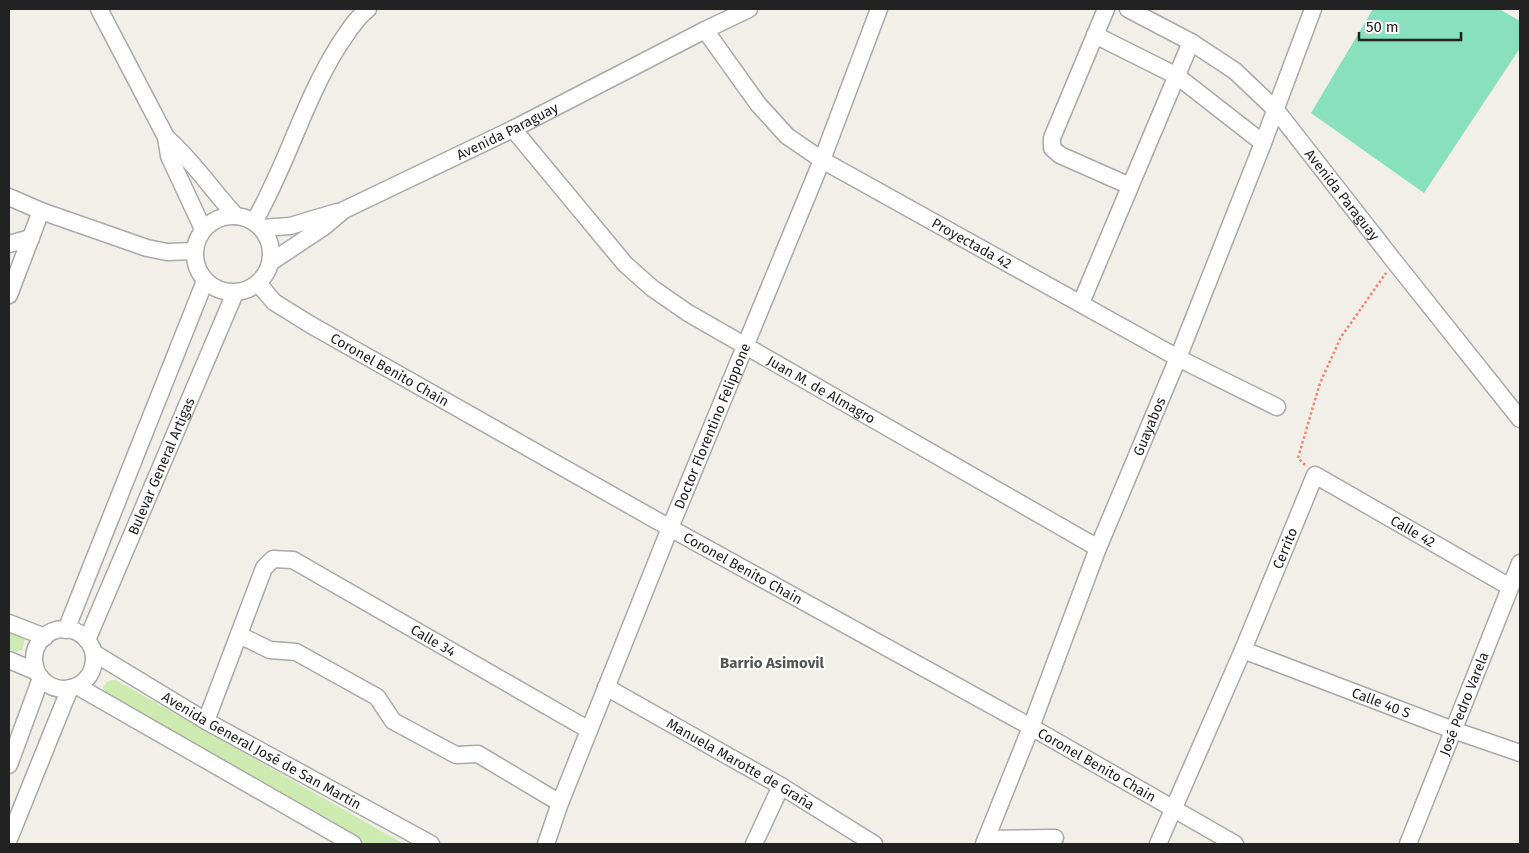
<svg xmlns="http://www.w3.org/2000/svg" width="1529" height="853" font-family="'Fira Sans',sans-serif">
<rect width="100%" height="100%" fill="#f2efe9"/>
<g fill="#cdebb0">
<polygon points="9,630 25,638 23,649 16,652 9,649"/>
<polygon points="111,680 116,680 404,844 366,844 113,698 106,693 103,687 107,682"/>
</g>
<polygon fill="#88e0be" points="1373,9 1499,9 1520,21 1520,48 1424,193 1311,113"/>
<g fill="none" stroke-linecap="round" stroke-linejoin="round">
<g stroke="#a9a9a9" stroke-width="19">
<g id="minor">
<polyline points="99,9 166,137 169,156 203,229"/>
<polyline points="1106,9 1052,138 1052,148 1060,155 1130,186"/>
<path id="s1" d="M1128,9L1191,42L1235,71L1276,110L1394,261L1520,419"/>
<path id="s2" d="M705,30L758,104L787,136L822,160L1178,358L1277,407"/>
<polyline points="1095,35 1177,76 1263,143"/>
<path id="s3" d="M513,129L625,264L652,288L688,313L1098,548"/>
<path d="M166,137C193,161 212,190 236,216"/>
<polyline points="9,197 41,211 147,248 167,252 194,251"/>
<circle cx="233" cy="254" r="38"/>
<path d="M254,222C287,165 304,100 339,45C348,32 355,19 368,9"/>
<polyline points="261,228 290,226 337,212"/>
<polyline points="9,244 31,238"/>
<path id="s4" d="M271,262L325,226L344,210L513,129L705,30L749,9"/>
<path id="s5" d="M258,283L274,302L311,325L670,528L1031,727L1235,844"/>
<polyline points="9,295 41,211"/>
<polyline points="1081,303 1191,42"/>
<polyline points="9,623 45,637"/>
<circle cx="64" cy="659" r="30"/>
<polyline points="66,630 205,281"/>
<polyline points="239,635 270,650 296,652 377,697 393,721 456,755 478,754 560,803"/>
<path id="s6" d="M87,640L235,293"/>
<path id="s7" d="M1243,650L1453,730L1520,753"/>
<path id="s8" d="M94,653L206,721L431,844"/>
<polyline points="9,660 37,672"/>
<polyline points="77,686 353,844"/>
<path id="s9" d="M606,687L781,786L874,844"/>
<path id="s10" d="M206,721L264,568L273,559L293,560L589,730"/>
<polyline points="9,765 41,678"/>
<polyline points="9,839 70,688"/>
<polyline points="986,839 1055,838"/>
<path id="s11" d="M546,844L560,803L670,528L822,160L879,9"/>
<polyline points="754,844 781,786"/>
<path id="s12" d="M984,844L1031,727L1098,548L1178,358L1263,143L1313,9"/>
<path id="s13" d="M1158,844L1243,650L1315,475L1510,587"/>
<path id="s14" d="M1408,844L1520,563"/>
</g>
</g>
<polyline stroke="#fa8072" stroke-width="2.5" stroke-dasharray="2.5 2.5" stroke-linecap="butt" points="1305,465 1298,458 1320,383 1341,337 1386,273"/>
<use href="#minor" stroke="#fff" stroke-width="16"/>
</g>
<g text-anchor="middle" dominant-baseline="central" stroke-width="4.5" stroke-linejoin="round" paint-order="stroke">
<g font-size="14" fill="#222" stroke="#fff">
<text stroke="none"><textPath href="#s4" startOffset="271">Avenida Paraguay</textPath></text>
<text stroke="none"><textPath href="#s1" startOffset="288">Avenida Paraguay</textPath></text>
<text stroke="none"><textPath href="#s2" startOffset="348">Proyectada 42</textPath></text>
<text stroke="none"><textPath href="#s5" startOffset="159">Coronel Benito Chain</textPath></text>
<text stroke="none"><textPath href="#s3" startOffset="409">Juan M. de Almagro</textPath></text>
<text stroke="none"><textPath href="#s11" startOffset="450">Doctor Florentino Felippone</textPath></text>
<text stroke="none"><textPath href="#s12" startOffset="449">Guayabos</textPath></text>
<text stroke="none"><textPath href="#s6" startOffset="189">Bulevar General Artigas</textPath></text>
<text stroke="none"><textPath href="#s13" startOffset="514">Calle 42</textPath></text>
<text stroke="none"><textPath href="#s13" startOffset="322">Cerrito</textPath></text>
<text stroke="none"><textPath href="#s5" startOffset="564">Coronel Benito Chain</textPath></text>
<text stroke="none"><textPath href="#s10" startOffset="358">Calle 34</textPath></text>
<text stroke="none"><textPath href="#s7" startOffset="148">Calle 40 S</textPath></text>
<text stroke="none"><textPath href="#s14" startOffset="151">José Pedro Varela</textPath></text>
<text stroke="none"><textPath href="#s8" startOffset="194">Avenida General José de San Martín</textPath></text>
<text stroke="none"><textPath href="#s9" startOffset="155">Manuela Marotte de Graña</textPath></text>
<text stroke="none"><textPath href="#s5" startOffset="969">Coronel Benito Chain</textPath></text>
</g>
<g font-size="15" font-weight="bold" fill="#555" stroke="#fff">
<text x="772" y="663">Barrio Asimovil</text>
</g>
</g>
<rect width="1529" height="853" fill="none" stroke="#222222" stroke-width="20"/>
<path d="M1359 32v8h102v-8" fill="none" stroke="#222222" stroke-width="2.5"/>
<text x="1366" y="32" font-size="15" fill="#222222" stroke="#ffffff" stroke-width="4" paint-order="stroke">50 m</text>
</svg>
